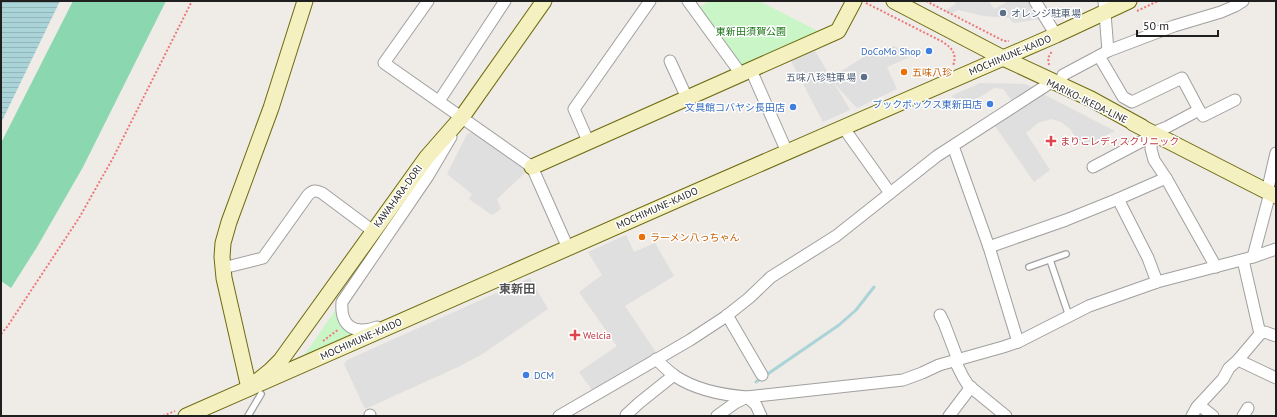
<svg xmlns="http://www.w3.org/2000/svg" width="1277" height="417" font-family="'PT Sans','Noto Sans JP',sans-serif">
<defs>
<pattern id="water-rules" width="6" height="5" patternUnits="userSpaceOnUse"><rect width="6" height="5" fill="#aad4d8"/><path d="M0 2.5h6" fill="none" stroke="#92b6b9"/></pattern>
</defs>
<rect width="100%" height="100%" fill="#efebe6"/>
<g fill="#c9f5c7">
<polygon points="709,1 761,1 761,2 816,30 818,33 746,65 739,64 699,8"/>
<polygon points="337,308 359,334 301,360"/>
</g>
<polygon fill="#8bd7b0" points="73,1 166,1 83,167 37,247 11,288 1,281 1,143"/>
<g fill="#dfdfdf">
<polygon points="954,1 989,1 994,9 1009,1 1031,1 1041,19 1014,23 1009,18 984,16 958,10 950,14 944,11 956,4"/>
<polygon points="894,46 912,56 887,67 897,89 857,108 834,83 850,110 823,122 790,59 814,49 833,81 838,73 872,52"/>
<polygon points="980,83 1025,84 1032,87 1031,90 1012,101 1003,89 994,88 968,105 974,113 951,96"/>
<polygon points="1043,94 1115,131 1082,147 1070,129 1061,122 1051,119 1038,123 1026,133 1050,170 1034,182 995,126"/>
<polygon points="472,132 527,171 497,199 501,209 492,215 469,199 472,194 447,174 467,134"/>
<polygon points="626,235 634,252 655,243 674,276 625,306 657,354 592,390 579,372 617,346 579,292 602,275 588,252"/>
<polygon points="530,278 548,309 481,355 458,367 365,409 344,364 347,360"/>
</g>
<polygon fill="url(#water-rules)" points="1,1 60,1 1,123"/>
<g fill="none" stroke-linecap="round" stroke-linejoin="round">
<polyline stroke="#aad4d8" stroke-width="3" points="756,382 839,325 856,310 874,287"/>
<g stroke="#a0a0a0" stroke-width="8">
<g id="lane">
<polyline points="1050,260 1069,316"/>
<polyline points="1029,267 1066,254"/>
<polyline points="248,416 261,394"/>
</g>
</g>
<g stroke="#a0a0a0" stroke-width="13">
<g id="street">
<polyline points="428,1 384,63 532,167 568,248"/>
<polyline points="688,1 741,74"/>
<polyline points="1035,1 1056,35"/>
<polyline points="1104,1 1108,51"/>
<polyline points="1099,56 1123,97 1132,102 1182,78 1199,110"/>
<polyline points="670,61 687,98"/>
<polyline points="751,70 787,152"/>
<polyline points="1060,84 1063,75 1108,51 1174,26 1221,12 1235,6 1243,1"/>
<polyline points="439,101 505,1"/>
<polyline points="843,127 890,193"/>
<polyline points="588,141 574,109 650,1"/>
<polyline points="953,146 989,247 1018,342"/>
<polyline points="1093,167 1148,138 1152,133"/>
<polyline points="1267,192 1276,153"/>
<polyline points="1118,199 1148,258 1157,282"/>
<polyline points="989,247 1066,220 1118,199 1166,178"/>
<polyline points="1253,257 1270,193"/>
<polyline points="1243,260 1260,334"/>
<polyline points="1216,267 1166,178 1154,160 1151,149 1152,133 1167,127 1199,110 1203,116 1235,100"/>
<path d="M223,268L263,258L308,195C313,190 316,190 322,193L373,231"/>
<polyline points="727,315 762,375"/>
<polyline points="940,315 944,323 958,360"/>
<path d="M377,327C355,335 340,327 342,302L428,176L451,137"/>
<path d="M656,359C662,365 668,371 675,376C696,390 722,395 747,397L903,380L922,373L939,365L1003,347L1018,342L1089,306L1157,282L1253,257L1276,249"/>
<polyline points="1238,360 1276,378"/>
<polyline points="955,361 963,377 968,385 1006,416"/>
<polyline points="1199,405 1213,416"/>
<polyline points="626,415 639,403 674,375"/>
<polyline points="370,416 370,415"/>
<polyline points="559,416 690,340 725,317 749,298 771,277 836,236 937,156 1050,83"/>
<polyline points="717,416 735,403 747,397 756,405 761,416"/>
<polyline points="949,416 971,387"/>
<polyline points="1192,416 1197,407 1223,379 1229,368 1238,360 1260,334 1265,332 1276,336"/>
<polyline points="1243,416 1248,408"/>
</g>
</g>
<g stroke="#6d6b0f" stroke-width="17">
<g id="secondary">
<polyline points="305,1 271,108 229,222 223,243 222,257 224,278 249,388 271,370 281,360 427,157 462,117 544,1"/>
<polyline points="894,1 1003,58 1091,99 1142,127"/>
<polyline points="1133,123 1276,196"/>
<polyline points="532,167 838,31 854,1"/>
<polyline points="186,416 686,196 1056,35 1129,1"/>
</g>
</g>
<g stroke="#ed787b" stroke-width="2" stroke-dasharray="2 2" stroke-linecap="butt">
<polyline points="926,1 998,38 1004,41 1009,41"/>
<path d="M866,3L943,42C953,49 957,54 953,66"/>
<polyline points="1137,11 1158,1"/>
<polyline points="1049,65 1048,58 1052,51"/>
<polyline points="1,334 7,327 79,218 113,158 192,1"/>
<polyline points="323,341 339,329"/>
<polyline points="163,416 175,411"/>
</g>
<use href="#lane" stroke="#fff" stroke-width="5.5"/>
<use href="#street" stroke="#fff" stroke-width="11"/>
<use href="#secondary" stroke="#f4f0bf" stroke-width="15"/>
</g>
<g fill="#5c6f8a" stroke="#fff" stroke-width="1.5">
<circle cx="1003" cy="13" r="4"/>
<circle cx="864" cy="77" r="4"/>
</g>
<g fill="#3f7fe0" stroke="#fff" stroke-width="1.5">
<circle cx="929" cy="51" r="4"/>
<circle cx="990" cy="104" r="4"/>
<circle cx="793" cy="107" r="4"/>
<circle cx="526" cy="375" r="4"/>
</g>
<g fill="#e8710a" stroke="#fff" stroke-width="1.5">
<circle cx="904" cy="72" r="4"/>
<circle cx="642" cy="237" r="4"/>
</g>
<g fill="#e0444e" stroke="#fff" stroke-width="1.5">
<path d="M1049 135h4v4h4v4h-4v4h-4v-4h-4v-4h4z"/>
<path d="M573 329h4v4h4v4h-4v4h-4v-4h-4v-4h4z"/>
</g>
<g text-anchor="middle" dominant-baseline="central" stroke-width="3" stroke-linejoin="round" paint-order="stroke">
<g font-size="10" fill="#4e5e75" stroke="#fff" text-anchor="start">
<text x="1011" y="13">オレンジ駐車場</text>
<text x="856" y="77" text-anchor="end">五味八珍駐車場</text>
</g>
<g font-size="10" fill="#197415" stroke="#fff">
<text x="751" y="31">東新田須賀公園</text>
</g>
<g font-size="10" fill="#366cbe" stroke="#fff" text-anchor="end">
<text x="921" y="51">DoCoMo Shop</text>
<text x="982" y="104">ブックボックス東新田店</text>
<text x="785" y="107">文具館コバヤシ長田店</text>
<text x="534" y="375" text-anchor="start">DCM</text>
</g>
<g font-size="10" fill="#1f1f1f" stroke="#fff">
<text transform="translate(1010 55) rotate(-23)">MOCHIMUNE-KAIDO</text>
<text transform="translate(1087 101) rotate(26)">MARIKO-IKEDA-LINE</text>
<text transform="translate(398 196) rotate(-54)">KAWAHARA-DORI</text>
<text transform="translate(657 208) rotate(-24)">MOCHIMUNE-KAIDO</text>
<text transform="translate(361 339) rotate(-24)">MOCHIMUNE-KAIDO</text>
</g>
<g font-size="10" fill="#c56008" stroke="#fff" text-anchor="start">
<text x="912" y="72">五味八珍</text>
<text x="650" y="237">ラーメン八っちゃん</text>
</g>
<g font-size="10" fill="#be3a42" stroke="#fff" text-anchor="start">
<text x="1060" y="141">まりこレディスクリニック</text>
<text x="583" y="335">Welcia</text>
</g>
<g font-size="12" font-weight="bold" fill="#525252" stroke="#fff">
<text x="517" y="288">東新田</text>
</g>
</g>
<rect width="1277" height="417" fill="none" stroke="#1f1f1f" stroke-width="4"/>
<path d="M1137 30v6h81v-6" fill="none" stroke="#1f1f1f" stroke-width="2"/>
<text x="1143" y="30" font-size="12" fill="#1f1f1f" stroke="#ffffff" stroke-width="3" paint-order="stroke">50 m</text>
</svg>
